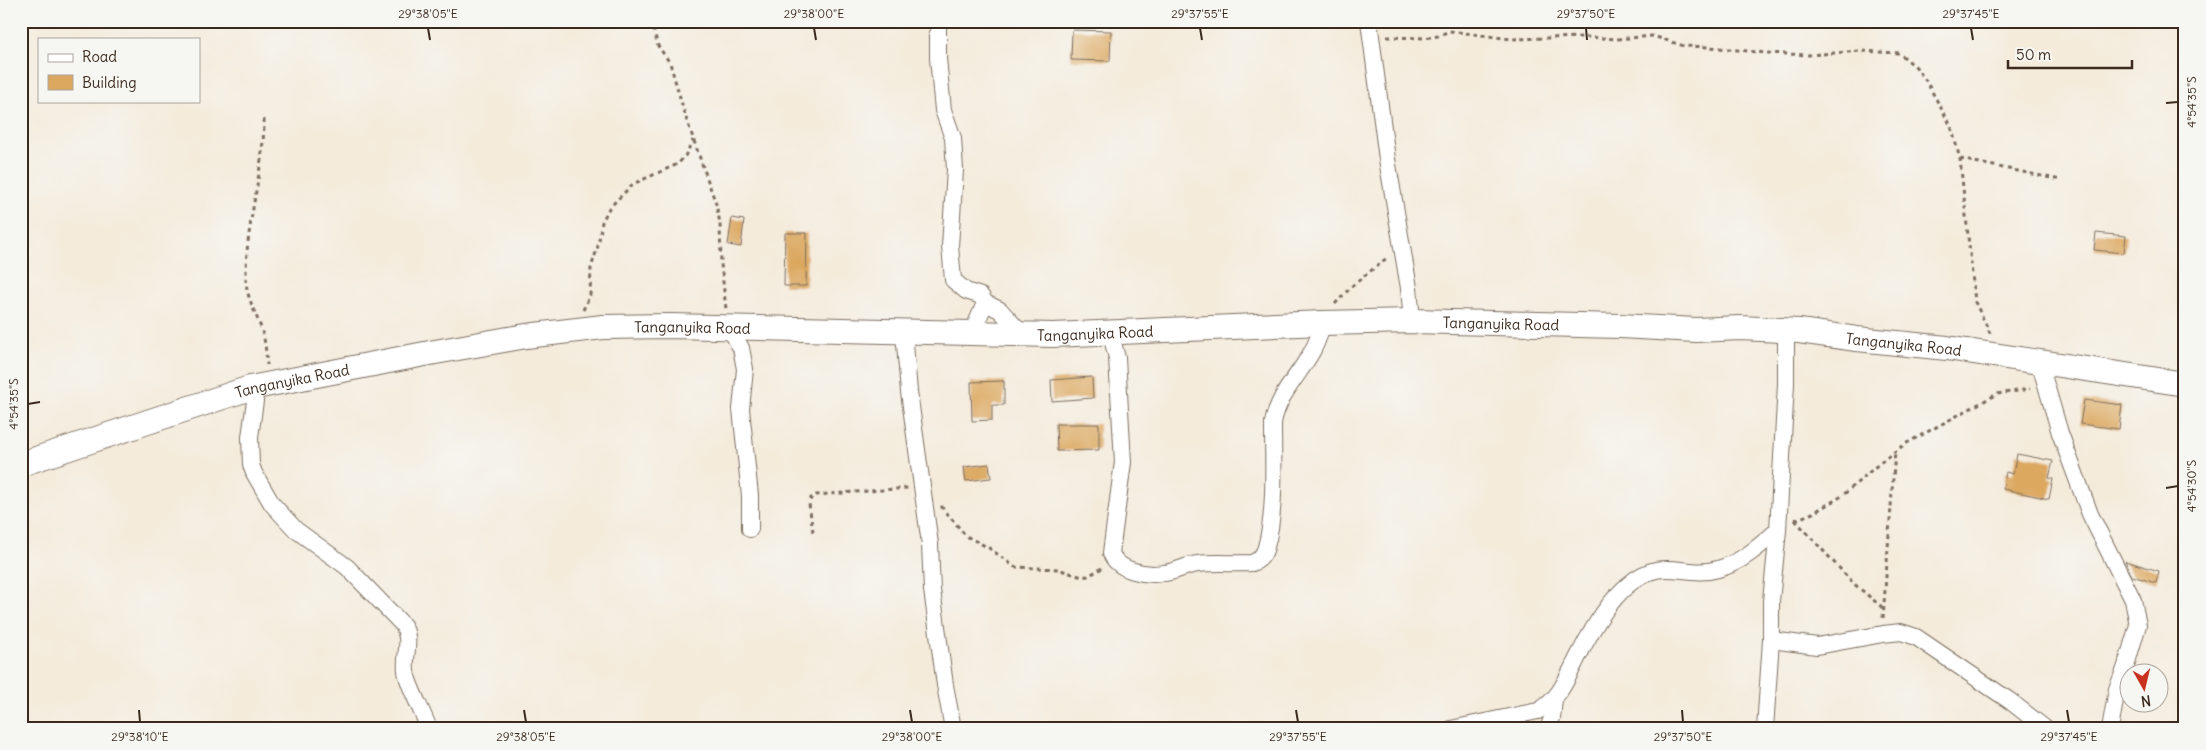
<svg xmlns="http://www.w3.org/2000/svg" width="2206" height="750" font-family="Delius,sans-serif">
<rect width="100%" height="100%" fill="#f6f6f2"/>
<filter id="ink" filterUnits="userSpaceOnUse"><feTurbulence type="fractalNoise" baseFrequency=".02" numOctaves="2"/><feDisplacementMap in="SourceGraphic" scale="10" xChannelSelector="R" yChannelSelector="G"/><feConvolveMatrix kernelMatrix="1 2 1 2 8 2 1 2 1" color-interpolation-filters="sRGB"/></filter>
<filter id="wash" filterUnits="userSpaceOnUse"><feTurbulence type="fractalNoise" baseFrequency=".0096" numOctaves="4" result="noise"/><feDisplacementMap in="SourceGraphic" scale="20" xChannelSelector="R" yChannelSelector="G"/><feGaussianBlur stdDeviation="1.12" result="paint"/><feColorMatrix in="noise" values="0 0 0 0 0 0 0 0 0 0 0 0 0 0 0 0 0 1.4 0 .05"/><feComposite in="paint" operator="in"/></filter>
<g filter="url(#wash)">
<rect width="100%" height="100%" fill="#f4ebdb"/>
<g id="blocks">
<g fill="#dca860">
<polygon points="1072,30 1111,31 1110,61 1071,60"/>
<polygon points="732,218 744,220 741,247 728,245"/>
<polygon points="785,233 807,233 806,286 784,286"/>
<polygon points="2096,233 2126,236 2124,253 2094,250"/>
<polygon points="1092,377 1093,398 1052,401 1051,380"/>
<polygon points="1004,381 1004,405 992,405 992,420 972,421 971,382"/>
<polygon points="2084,400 2122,405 2119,429 2080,424"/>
<polygon points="1056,424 1099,424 1099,450 1057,451"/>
<polygon points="2017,454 2053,461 2049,478 2053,479 2049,499 2003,489 2006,472 2013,474"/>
<polygon points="989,464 991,478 966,481 964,467"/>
<polygon points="2125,561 2159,571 2156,583 2132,576"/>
</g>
</g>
</g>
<g filter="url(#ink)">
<use href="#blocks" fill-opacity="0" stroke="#7c6e60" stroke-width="1"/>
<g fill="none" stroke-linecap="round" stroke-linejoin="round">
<g stroke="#7c6e60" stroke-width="18">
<g id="street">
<polyline points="938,21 938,58 943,110 953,138 955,170 950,246 953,280 966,291 981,296 985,303 973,331"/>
<polyline points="1369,21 1387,159 1409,288 1412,321"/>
<polyline points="985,303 1000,310 1021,333"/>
<polyline points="729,327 741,348 745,369 741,409 750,496 750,529"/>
<path d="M1110,331L1117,358L1123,462L1111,553C1117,571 1147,576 1164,573C1176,572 1186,565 1198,564C1216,562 1234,564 1252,563C1260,560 1264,555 1266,547C1276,512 1273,460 1273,423C1280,384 1316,363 1322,323"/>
<polyline points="904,332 909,392 930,544 932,590 945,685 953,729"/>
<polyline points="2039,361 2060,433 2090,514 2133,600 2138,625 2125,669 2117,689 2110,729"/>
<path d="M250,388L255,401L250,437L251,465L254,473L272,504L296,530L347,567L403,625C412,640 404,655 406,671C407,684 424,714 429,729"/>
<polyline points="1771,640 1817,646 1883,634 1901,632 1916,637 2010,701 2046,729"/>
<path d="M1451,729L1538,711C1561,699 1568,675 1580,653C1592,629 1607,603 1628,585C1664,554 1684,579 1718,569C1741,563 1761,545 1778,530"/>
<polyline points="1548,729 1552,718 1554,700"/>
<polyline points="1765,729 1771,640 1771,601 1778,530 1786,384 1786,330"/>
</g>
</g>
<g stroke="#7c6e60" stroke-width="26">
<g id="secondary">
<path id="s1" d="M21,464L250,388L435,352L526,336L603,327L670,326L1053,335L1322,323L1412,321L1620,326L1696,330L1740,328L1799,331L1857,339L1947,348L2185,384"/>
</g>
</g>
<g stroke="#7c6e60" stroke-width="3" stroke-dasharray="4 4" stroke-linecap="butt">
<polyline points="651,21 658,46 670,63 686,118 716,204 720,223 721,264 726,309"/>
<polyline points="1387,37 1424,38 1438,36 1449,31 1512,39 1584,37 1617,39 1653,36 1684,46 1710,47 1766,53 1809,55 1860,51 1899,53 1916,67 1926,81 1951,126 1960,159 1975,302 1991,335"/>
<path d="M264,119C264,173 245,225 246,279C246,295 254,309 259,323C265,336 266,351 267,365"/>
<polyline points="1960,159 2061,180"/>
<polyline points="1335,304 1352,286 1388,257"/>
<polyline points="583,310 590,295 591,268 598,246 602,222 609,208 633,184 678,164 685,156 693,140"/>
<polyline points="941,506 966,536 989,548 1015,567 1058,569 1082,577 1088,576 1102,568"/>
<polyline points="1795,520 1813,513 1842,496 1881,462 1905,444 1997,394 2030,389"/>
<polyline points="1795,520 1853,583 1883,608"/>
<polyline points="813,532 809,504 811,498 816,495 908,488"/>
<polyline points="1883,618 1895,451"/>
</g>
<use href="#street" stroke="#fff" stroke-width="16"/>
<use href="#secondary" stroke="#fff" stroke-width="24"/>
</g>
</g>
<path fill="none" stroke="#3b2a1e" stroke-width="2" d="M428,28L430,40M814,28L816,40M1200,28L1202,40M1586,28L1587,40M1971,28L1973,40M2166,103L2178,102M28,404L40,402M2166,488L2178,486M139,710L140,722M524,710L526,722M910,710L912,722M1296,710L1298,722M1682,710L1683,722M2067,710L2069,722"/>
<g text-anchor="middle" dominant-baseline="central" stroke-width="4.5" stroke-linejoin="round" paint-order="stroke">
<g font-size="15" fill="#3b2a1e" stroke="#f6f6f2">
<text stroke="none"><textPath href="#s1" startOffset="1498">Tanganyika Road</textPath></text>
<text stroke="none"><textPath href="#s1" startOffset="689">Tanganyika Road</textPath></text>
<text stroke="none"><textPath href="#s1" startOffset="1092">Tanganyika Road</textPath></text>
<text stroke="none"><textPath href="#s1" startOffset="1902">Tanganyika Road</textPath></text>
<text stroke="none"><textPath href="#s1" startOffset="284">Tanganyika Road</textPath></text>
</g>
</g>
<rect width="2206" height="750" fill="none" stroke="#f6f6f2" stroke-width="55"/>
<rect x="38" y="38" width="162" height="65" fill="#f6f6f2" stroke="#aba49d"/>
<rect x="48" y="54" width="25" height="8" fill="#ffffff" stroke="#aba49d"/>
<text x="82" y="62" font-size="15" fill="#3b2a1e">Road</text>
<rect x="48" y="75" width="25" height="15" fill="#dca860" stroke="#aba49d"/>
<text x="82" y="88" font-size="15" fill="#3b2a1e">Building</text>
<g transform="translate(2144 688) rotate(172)"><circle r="24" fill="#f6f6f2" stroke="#aba49d"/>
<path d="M0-4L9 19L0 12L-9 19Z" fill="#c8321e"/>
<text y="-8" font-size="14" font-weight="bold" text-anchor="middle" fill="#3b2a1e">N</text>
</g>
<path d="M2008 60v8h124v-8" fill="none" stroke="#3b2a1e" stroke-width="2.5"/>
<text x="2016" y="60" font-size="15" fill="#3b2a1e" stroke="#f6f6f2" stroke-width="4" paint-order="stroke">50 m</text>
<rect x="28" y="28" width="2150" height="694" fill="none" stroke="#3b2a1e" stroke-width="2"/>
<g font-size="12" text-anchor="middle" fill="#3b2a1e">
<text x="428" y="18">29°38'05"E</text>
<text x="814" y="18">29°38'00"E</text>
<text x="1200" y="18">29°37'55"E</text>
<text x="1586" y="18">29°37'50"E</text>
<text x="1971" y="18">29°37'45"E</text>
<text transform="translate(2192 102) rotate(-90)" y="4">4°54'35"S</text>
<text transform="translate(14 404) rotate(-90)" y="4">4°54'35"S</text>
<text transform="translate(2192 486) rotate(-90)" y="4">4°54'30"S</text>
<text x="140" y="741">29°38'10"E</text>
<text x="526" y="741">29°38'05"E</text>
<text x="912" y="741">29°38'00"E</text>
<text x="1298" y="741">29°37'55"E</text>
<text x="1683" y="741">29°37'50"E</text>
<text x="2069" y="741">29°37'45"E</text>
</g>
</svg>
